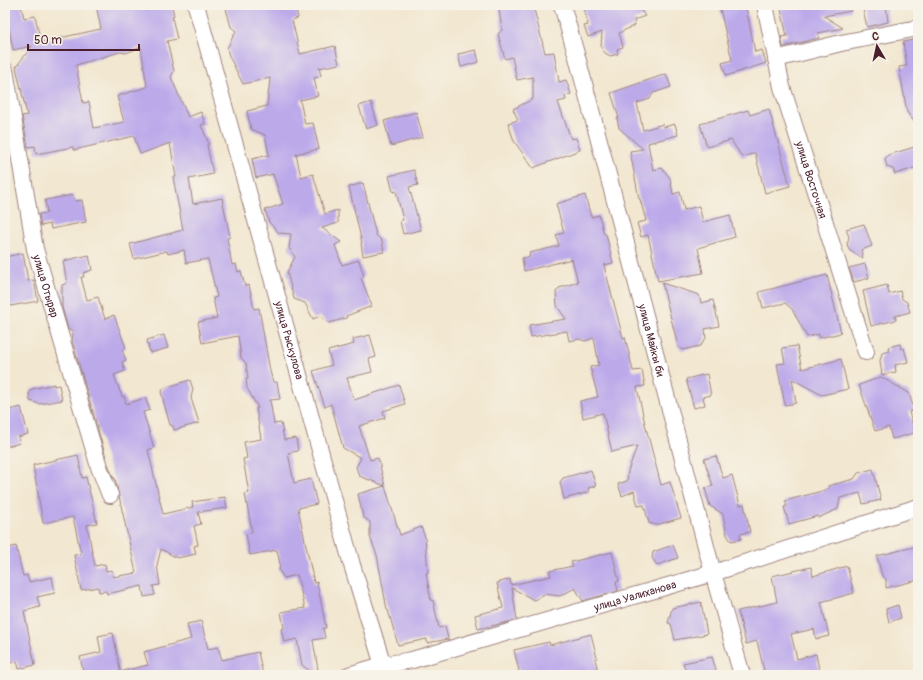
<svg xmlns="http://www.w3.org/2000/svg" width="923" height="680" font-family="Pangolin,sans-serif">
<rect width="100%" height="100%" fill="#f7f3e8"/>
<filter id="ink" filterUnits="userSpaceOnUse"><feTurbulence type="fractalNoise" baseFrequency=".025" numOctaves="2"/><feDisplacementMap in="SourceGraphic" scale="8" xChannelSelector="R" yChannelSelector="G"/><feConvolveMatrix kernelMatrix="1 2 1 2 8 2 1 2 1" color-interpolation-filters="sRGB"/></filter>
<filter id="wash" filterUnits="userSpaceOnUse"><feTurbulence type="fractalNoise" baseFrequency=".012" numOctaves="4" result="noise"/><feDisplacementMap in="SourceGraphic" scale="16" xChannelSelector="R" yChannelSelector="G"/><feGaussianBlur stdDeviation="0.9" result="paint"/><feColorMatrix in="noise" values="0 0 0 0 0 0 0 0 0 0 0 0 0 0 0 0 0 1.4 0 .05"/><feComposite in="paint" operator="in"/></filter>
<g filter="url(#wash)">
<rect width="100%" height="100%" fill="#f2e7d0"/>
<g id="blocks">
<g fill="#bba9ea" fill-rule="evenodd">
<path d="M14,5H21L24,18L35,16L41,42L101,29L96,5H172L174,17H172L177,39L167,41L174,71L171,77L188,117L201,112L205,124L201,125L209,144L207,145L213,174L189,179L193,204L222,198L230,237L227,238L232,265L236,264L238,272L241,271L245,286L249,285L254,309L259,308L270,371L273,382H277L280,399L270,400L274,424L281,423L284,440L296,438L298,451L288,453L294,483L311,479L317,504L298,508L314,583L317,582L326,628H323L325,638L313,640L318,670L310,671L302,665L297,639L284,642L281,629L284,628L281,612L305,608L297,575L284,578L279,570L280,564L277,550L250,555L246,534L252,532L245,494L249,493L243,459L247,458L244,442L261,439L256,408H258L247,388L246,379H248L246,363L241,358L238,336L202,343L198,322L217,318L213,298L217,297L208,259L186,263L184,250L168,254L167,251L134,259L130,244L183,230L173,177H176L170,143L140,154L134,136L74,150L73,147L36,154L35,146L28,147L22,116L27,115L16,67L32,46L13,50L9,28L6,27L5,21V7ZM141,47L147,87L117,96L124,122L94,128L89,102L83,103L76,65L120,52L126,53Z"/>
<polygon points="225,5 295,5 298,18 292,20 300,54 335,46 339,64 319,68 321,76 314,78 318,96 300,100 305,124 313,123 319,149 296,154 301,177 313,174 325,214 338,210 338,223 322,228 341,242 335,245 342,265 359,260 364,277 361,278 372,306 346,316 347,318 329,323 320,316 313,319 305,303 294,299 287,272 295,257 289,248 291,234 279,233 269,222 265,210 283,204 273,174 256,178 252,159 269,155 265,135 251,129 247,111 267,106 270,78 243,84 229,56 227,48 236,31 231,27"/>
<polygon points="503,5 533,5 545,53 554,52 559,82 566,80 571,94 565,96 566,100 558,102 571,139 576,138 580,150 533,168 514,141 508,123 518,120 513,109 533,99 533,77 517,80 512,57 505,59 498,34 502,30 499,10"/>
<polygon points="583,5 637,5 645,16 634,20 635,25 619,33 623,47 617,49 618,54 610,56 605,53 601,47 602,32 588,37 584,26 588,25"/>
<polygon points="719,5 744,5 747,12 755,52 762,50 766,63 726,76 722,63 732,60"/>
<polygon points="780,5 851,5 851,11 824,16 843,28 818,33 819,38 783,47 781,37 787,36"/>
<polygon points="862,5 886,5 888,22 867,27"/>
<polygon points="918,39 918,127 907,112 899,67 907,66 903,42"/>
<polygon points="476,50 479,62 461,67 458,54"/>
<polygon points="666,74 671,87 653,93 650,99 637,103 643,130 663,124 664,127 675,124 678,135 648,143 653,170 662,168 670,178 673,194 680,192 684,210 699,206 703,222 730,215 735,237 698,248 703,273 658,281 648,235 641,237 637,223 646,221 640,199 639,199 630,151 643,149 619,128 617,118 619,118 611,93"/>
<polygon points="371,102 378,125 366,129 359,106"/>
<polygon points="769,109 790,186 765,193 755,153 742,157 731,140 707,147 700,124 748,110 750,115"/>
<polygon points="416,112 423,137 391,146 384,121"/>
<polygon points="918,146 918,167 895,174 893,169 887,167 885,159 888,155"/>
<polygon points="414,170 418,185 409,187 421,230 403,234 400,221 403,220 396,191 393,192 389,176"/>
<polygon points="363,183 376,235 382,241 384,252 363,256 361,243 362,243 349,187"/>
<polygon points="73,195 75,201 82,200 86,222 51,229 50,224 41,226 39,214 47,213 45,200"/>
<polygon points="585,195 591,217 599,215 604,234 606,234 613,263 604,265 623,338 625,337 633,371 642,370 645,386 637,387 645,424 661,485 670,482 681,518 656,525 649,523 644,505 638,506 634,491 622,496 618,484 627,481 628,471 637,446 612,452 603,413 583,418 580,401 598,397 590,367 599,365 594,338 585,341 579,339 569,341 567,331 531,337 529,325 566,319 557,306 556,292 559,288 578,282 572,259 524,271 522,258 530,257 529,253 559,246 556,235 564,233 556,204"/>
<polygon points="864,224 872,246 861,250 863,259 849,250 847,244 849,237 846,229"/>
<polygon points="23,253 28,281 34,280 38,301 5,307 5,257"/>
<polygon points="89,255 92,270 83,273 84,277 81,277 87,300 98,297 105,319 114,315 126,348 122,350 126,360 122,362 125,371 114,375 122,397 124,396 126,404 145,398 150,410 143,412 154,448 148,450 163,514 193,507 192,502 225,497 227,508 198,512 201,524 194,526 198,545 194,546 196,554 177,558 161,549 157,565 160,585 153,586 155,595 144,597 142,586 107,594 106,591 99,592 98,587 81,590 74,555 81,554 73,517 43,523 33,465 78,455 82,478 86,477 97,523 87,525 95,566 105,564 106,571 112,570 113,577 136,573 115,478 114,479 108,464 72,340 73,333 68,329 62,307 62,285 67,283 63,261"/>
<polygon points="865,264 869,278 854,282 849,268"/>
<polygon points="827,275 841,333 819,338 819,334 807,337 792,309 785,303 763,308 759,292"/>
<polygon points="662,283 699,295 701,303 713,300 719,326 705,329 706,338 700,346 682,350 678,346"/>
<polygon points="887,285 889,294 900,291 902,299 907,302 910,312 895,316 896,320 871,326 863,291"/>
<polygon points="164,335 168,348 150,353 147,340"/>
<polygon points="370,335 376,357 369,359 372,372 347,378 354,400 399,385 405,404 383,411 385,418 359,426 370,460 378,458 385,486 359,476 356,467 361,458 343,448 331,404 325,407 313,371 332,365 328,351 354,344 353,339"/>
<polygon points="900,344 901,349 904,348 908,362 895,365 896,372 882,375 880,361 882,353 889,351 888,347"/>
<polygon points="797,346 802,369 841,359 848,389 822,395 792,379 796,403 785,405 777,364 785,363 782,348"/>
<polygon points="707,374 711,395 703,397 705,405 694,408 686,379"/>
<polygon points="881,377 909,393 914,410 909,412 915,433 892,439 889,427 875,431 859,385"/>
<polygon points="190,380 193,389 191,398 199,423 174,430 173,426 170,425 161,392 164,388"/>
<polygon points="54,384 54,386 59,385 62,400 40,404 30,401 29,393 32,389"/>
<polygon points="21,407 28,434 18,437 20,443 5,447 5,411"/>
<polygon points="716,456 723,478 732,475 740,505 744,504 750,532 740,534 741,539 731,541 727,535 723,514 710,506 705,488 713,486 704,459"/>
<polygon points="873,469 881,500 863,504 860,493 840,498 838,509 818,518 818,516 789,524 784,507 787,506 785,501 822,491 829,488 828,486 854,479 858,473"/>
<polygon points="591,470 596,486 588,488 589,492 564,499 560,482 563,478"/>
<polygon points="385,486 400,535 421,527 425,537 428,573 426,573 431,601 433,600 439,628 445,626 448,639 427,643 427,639 398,645 388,610 387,610 377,555 370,537 370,522 363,517 358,494"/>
<polygon points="673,545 678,558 657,565 652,558 653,552"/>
<polygon points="16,546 23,576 27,575 29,582 52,577 55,593 37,597 40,607 24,611 35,665 19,669 17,661 10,663 5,645 5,549"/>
<polygon points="918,546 918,580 886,588 886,579 882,576 877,556"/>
<polygon points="612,552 619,581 616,582 618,591 583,601 575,588 560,596 544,594 537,599 534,600 512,588 517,620 478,629 475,615 503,608 497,583 510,579 511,585 551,576 549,571 573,566 571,562"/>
<polygon points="847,566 854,593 821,602 829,636 816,639 814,629 791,634 797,659 816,654 820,675 765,675 757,641 746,644 738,611 777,602 772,576 811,567 813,576"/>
<polygon points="701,602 707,634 675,640 671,624 668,623 672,608"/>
<polygon points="898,605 901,618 889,622 886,609"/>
<polygon points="201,621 208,649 218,647 222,660 258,652 263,675 124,675 123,671 148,665 144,652 191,639 187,624"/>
<polygon points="113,633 121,675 84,675 80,657 101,652 98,636"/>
<polygon points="591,634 597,658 595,659 599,675 574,675 573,671 556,675 520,675 514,650 549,642 550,645"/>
<polygon points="712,657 716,670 712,671 713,675 687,675 683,663"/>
</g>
</g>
</g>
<g filter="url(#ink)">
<use href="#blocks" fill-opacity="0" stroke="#9e837e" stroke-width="1"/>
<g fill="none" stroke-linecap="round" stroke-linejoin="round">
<g stroke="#9e837e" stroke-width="18">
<g id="street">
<path id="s1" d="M196,5L352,565L386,675"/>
<path id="s2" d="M562,5L577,57L713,573L742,675"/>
<path id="s3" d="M765,5L782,87L866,352"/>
<polyline points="776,59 841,43 918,28"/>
<path id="s4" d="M5,70L35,249L99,467L110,495"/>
<path id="s5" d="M349,675L383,665L412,660L713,573L918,507"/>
</g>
</g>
<use href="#street" stroke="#fff" stroke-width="16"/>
</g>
</g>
<g text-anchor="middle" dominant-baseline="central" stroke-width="3" stroke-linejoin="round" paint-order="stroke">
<g font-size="11" fill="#4a1f2b" stroke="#f7f3e8">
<text stroke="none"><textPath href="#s3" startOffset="181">улица Восточная</textPath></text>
<text stroke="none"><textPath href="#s4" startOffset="220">улица Отырар</textPath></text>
<text stroke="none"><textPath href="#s2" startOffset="347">улица Майкы би</textPath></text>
<text stroke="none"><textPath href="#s1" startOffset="348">улица Рыскулова</textPath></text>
<text stroke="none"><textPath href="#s5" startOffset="297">улица Уалиханова</textPath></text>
</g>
</g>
<rect width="923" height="680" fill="none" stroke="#f7f3e8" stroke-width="20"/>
<g transform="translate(877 46) rotate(351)" stroke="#f7f3e8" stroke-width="3" paint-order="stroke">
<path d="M0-3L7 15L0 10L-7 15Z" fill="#4a1f2b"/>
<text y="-6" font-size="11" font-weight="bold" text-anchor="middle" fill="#4a1f2b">С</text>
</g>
<path d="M28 44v6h111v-6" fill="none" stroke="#4a1f2b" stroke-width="2"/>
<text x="34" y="44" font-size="12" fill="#4a1f2b" stroke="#f7f3e8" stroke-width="3" paint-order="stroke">50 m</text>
</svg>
